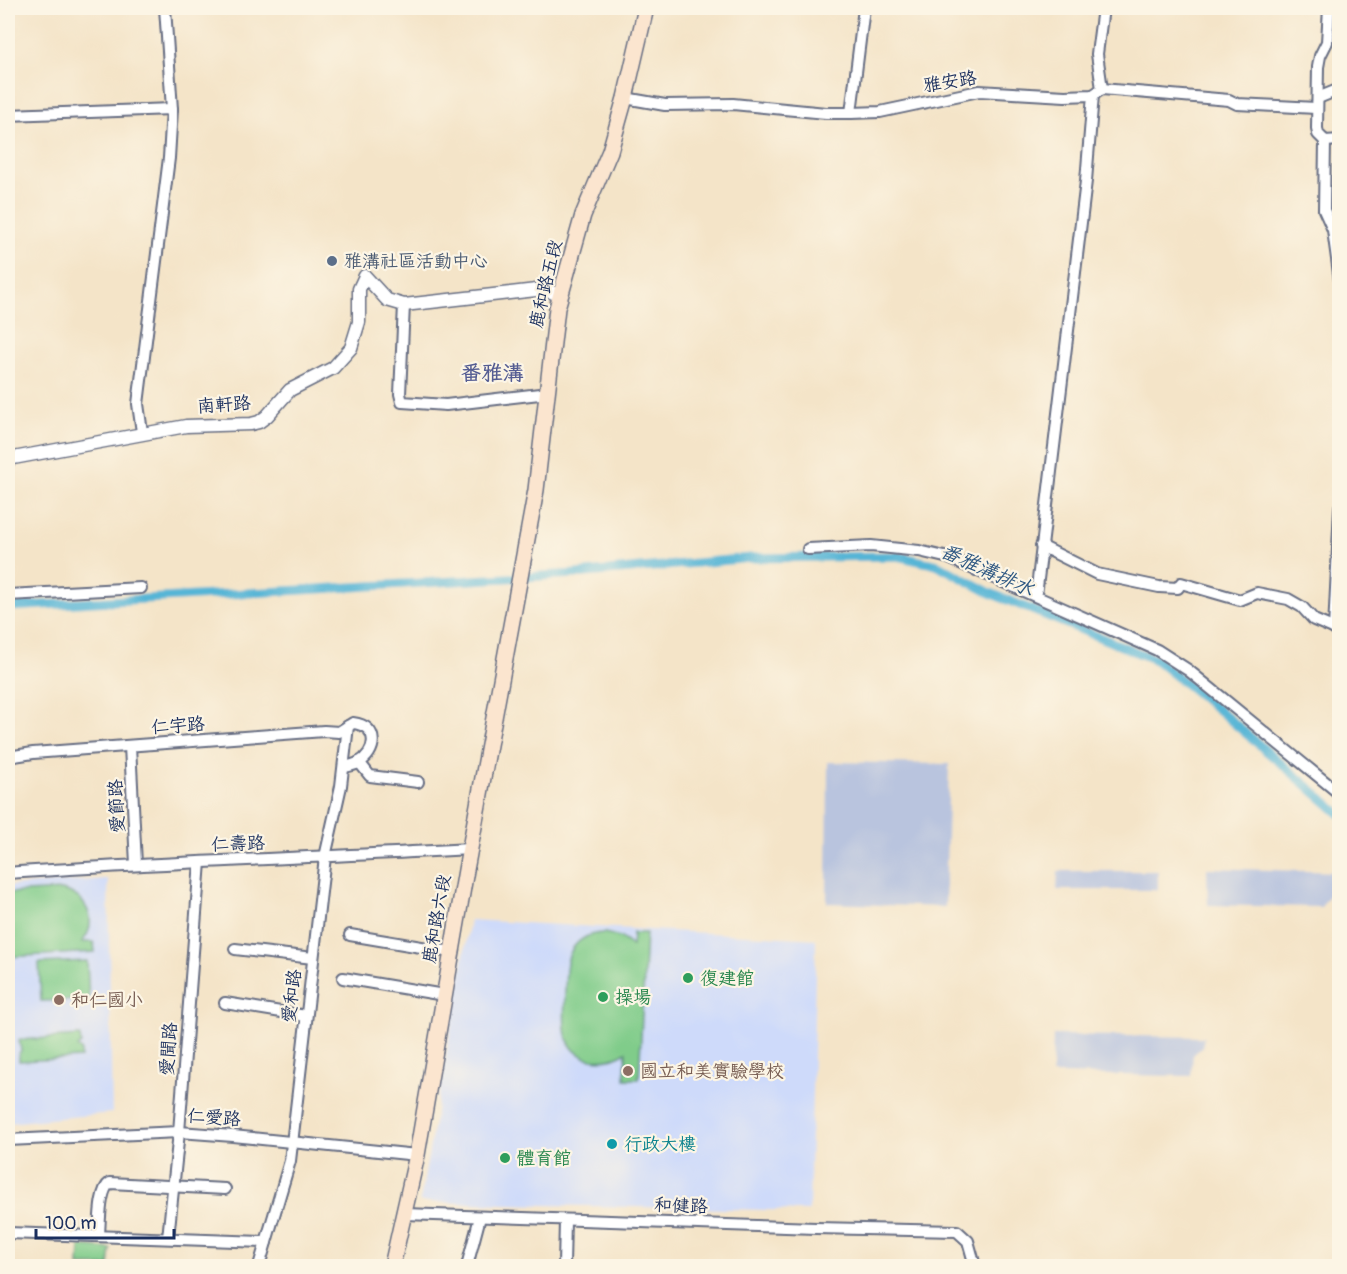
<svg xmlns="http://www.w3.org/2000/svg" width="1347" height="1274" font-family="Pangolin,'LXGW WenKai TC',sans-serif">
<rect width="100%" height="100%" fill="#fcf5e5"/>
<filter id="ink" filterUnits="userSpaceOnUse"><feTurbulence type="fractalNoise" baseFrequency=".0167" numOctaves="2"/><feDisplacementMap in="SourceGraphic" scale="12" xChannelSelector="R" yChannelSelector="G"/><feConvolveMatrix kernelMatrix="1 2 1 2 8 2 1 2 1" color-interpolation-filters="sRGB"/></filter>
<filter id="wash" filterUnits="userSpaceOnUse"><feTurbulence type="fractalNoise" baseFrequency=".008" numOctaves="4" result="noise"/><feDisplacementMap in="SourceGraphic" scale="24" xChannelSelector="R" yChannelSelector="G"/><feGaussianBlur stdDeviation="1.35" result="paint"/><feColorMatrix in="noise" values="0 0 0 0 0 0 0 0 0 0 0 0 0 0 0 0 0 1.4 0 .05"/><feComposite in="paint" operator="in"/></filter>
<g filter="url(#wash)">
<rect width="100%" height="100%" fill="#f4e4c8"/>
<g fill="#cedafa">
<polygon points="108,879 112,1113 8,1123 8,886"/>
<polygon points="470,920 816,939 809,1211 420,1202"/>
</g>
<g fill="#b9c4de">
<polygon points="828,762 949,764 945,907 827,903"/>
<polygon points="1207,868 1339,872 1339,881 1321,907 1208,905"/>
<polygon points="1058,871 1158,871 1158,890 1057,890"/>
<polygon points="1053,1035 1204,1037 1202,1047 1193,1055 1191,1076 1052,1074"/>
</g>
<g fill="#80cc8a" stroke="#4e7e74" stroke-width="1.5">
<path d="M62,890C86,895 100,922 82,942H94L95,952L8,957V893Z"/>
<path d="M605,933L620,937L632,946L633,933H646L639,1079H625L626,1052C605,1065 574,1063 566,1035C563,1022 565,1007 565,993C566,978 564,961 573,948C580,938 592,933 605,933Z"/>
<polygon points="87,961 89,1000 41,1001 39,963"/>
<polygon points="80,1036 81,1044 77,1047 81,1050 81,1058 19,1061 19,1053 21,1051 19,1040"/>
<polygon points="80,1246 111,1249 109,1266 79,1266"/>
</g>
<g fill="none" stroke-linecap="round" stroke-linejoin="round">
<polyline stroke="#57b5d6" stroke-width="9" points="8,607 575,574 751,558 897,556 938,565 990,593 1156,660 1221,712 1340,814"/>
</g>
</g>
<g filter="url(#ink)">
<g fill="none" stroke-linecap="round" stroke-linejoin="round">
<g stroke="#676e83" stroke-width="14">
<g id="minor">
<polyline points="1329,8 1327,42 1320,56 1318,67 1317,128 1318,134 1325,141 1340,140"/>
<polyline points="1102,89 1097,54 1103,8"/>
<polyline points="625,98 665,105 733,104 826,113 851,113 880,112 979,91 1065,96 1093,95 1102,89 1229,100 1237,104 1316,108"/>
<polyline points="1318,98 1340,89"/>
<polyline points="851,113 864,8"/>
<polyline points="8,115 172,109"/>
<polyline points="1325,141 1324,210 1333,230 1340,281"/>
<polyline points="404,305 400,394 402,402 446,405 548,393"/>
<polyline points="142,432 138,404 169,158 172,109 165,8"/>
<polyline points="1041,546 1097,574 1159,587 1178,588 1181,583 1240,600 1257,593 1288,599 1302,607 1314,620 1340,631"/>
<polyline points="808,549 871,546 919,551 949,558 1157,650 1188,670 1340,794"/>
<polyline points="8,595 141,588"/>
<polyline points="1036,596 1086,181 1093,95"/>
<polyline points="1334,629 1340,507"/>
<polyline points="130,746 136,864"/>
<path d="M8,757L33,753L324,731L339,732L353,723C380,726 377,753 358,763C354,765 349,766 344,767"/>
<polyline points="359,762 370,776 418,782"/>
<path d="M8,873C161,862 315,858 469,849"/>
<polyline points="350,935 451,952"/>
<polyline points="235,949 313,958"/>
<polyline points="343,978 444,995"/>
<polyline points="225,1003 306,1016"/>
<polyline points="8,1140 179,1132 233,1136 417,1155"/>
<polyline points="404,1214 816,1228 957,1231 968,1241 975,1266"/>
<polyline points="8,1233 266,1242"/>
<path d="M99,1236C100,1222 99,1190 110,1183L225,1189"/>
<polyline points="168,1238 179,1132 200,862"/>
<polyline points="259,1266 290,1161 325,857 341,786 348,726"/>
<polyline points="467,1266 480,1217"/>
<polyline points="564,1266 565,1220"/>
</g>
</g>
<g stroke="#676e83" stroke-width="15">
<polyline id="tertiary" points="8,459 186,426 251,424 259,422 267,416 290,390 333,368 351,348 359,322 359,289 365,276 387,300 404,305 545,289 560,296"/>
</g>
<g stroke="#676e83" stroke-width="18">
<polyline id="secondary" points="392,1266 417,1155 466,870 536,490 557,308 583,215 610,151 625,98 646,8"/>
</g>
<use href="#minor" stroke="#fff" stroke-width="10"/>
<use href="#tertiary" stroke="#fff" stroke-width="12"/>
<use href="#secondary" stroke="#fbe5cf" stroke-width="15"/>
</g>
</g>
<circle fill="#5c6f8a" stroke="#fcf5e5" stroke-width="2" cx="332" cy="261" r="6"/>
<g fill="#2e9e5b" stroke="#fcf5e5" stroke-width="2">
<circle cx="688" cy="978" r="6"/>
<circle cx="603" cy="997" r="6"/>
<circle cx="505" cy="1158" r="6"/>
</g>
<g fill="#8d6e63" stroke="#fcf5e5" stroke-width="2">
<circle cx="59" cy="1000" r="6"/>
<circle cx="628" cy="1071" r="6"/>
</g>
<circle fill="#0f9aa8" stroke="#fcf5e5" stroke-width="2" cx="612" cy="1144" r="6"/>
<g text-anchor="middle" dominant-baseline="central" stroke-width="4.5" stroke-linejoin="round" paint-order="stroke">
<g font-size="18" fill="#1b2f5e" stroke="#fcf5e5">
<text transform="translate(950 82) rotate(-9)">雅安路</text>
<text transform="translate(546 284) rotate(-77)">鹿和路五段</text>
<text transform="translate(224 405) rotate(-4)">南軒路</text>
<text transform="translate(178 726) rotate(-4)">仁宇路</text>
<text transform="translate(117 806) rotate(-93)">愛節路</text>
<text transform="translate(238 844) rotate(-2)">仁壽路</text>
<text transform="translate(437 919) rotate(-80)">鹿和路六段</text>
<text transform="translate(292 996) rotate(-83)">愛和路</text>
<text transform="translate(169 1049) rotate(-86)">愛聞路</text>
<text transform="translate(214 1118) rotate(4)">仁愛路</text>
<text transform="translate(681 1206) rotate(2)">和健路</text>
</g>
<g font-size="18" fill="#4e5e75" stroke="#fcf5e5" text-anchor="start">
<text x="344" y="261">雅溝社區活動中心</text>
</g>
<g font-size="18" fill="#27864d" stroke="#fcf5e5" text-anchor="start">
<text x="700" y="978">復建館</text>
<text x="615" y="997">操場</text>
<text x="517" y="1158">體育館</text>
</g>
<g font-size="18" fill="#785e54" stroke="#fcf5e5" text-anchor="start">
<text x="71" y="1000">和仁國小</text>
<text x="640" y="1071">國立和美實驗學校</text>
</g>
<g font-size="18" fill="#0d838f" stroke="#fcf5e5" text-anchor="start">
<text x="624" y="1144">行政大樓</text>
</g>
<g font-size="20" font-style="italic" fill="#2d5782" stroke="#fcf5e5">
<text transform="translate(987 570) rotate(24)">番雅溝排水</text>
</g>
<g font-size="21" font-weight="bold" fill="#555d93" stroke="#fcf5e5">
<text x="492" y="373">番雅溝</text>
</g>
</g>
<rect width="1347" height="1274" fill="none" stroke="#fcf5e5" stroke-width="30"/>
<path d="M36 1229v9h138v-9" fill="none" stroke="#1b2f5e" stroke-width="3"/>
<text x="45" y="1229" font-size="18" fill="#1b2f5e" stroke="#fcf5e5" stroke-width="4.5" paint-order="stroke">100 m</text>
</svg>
